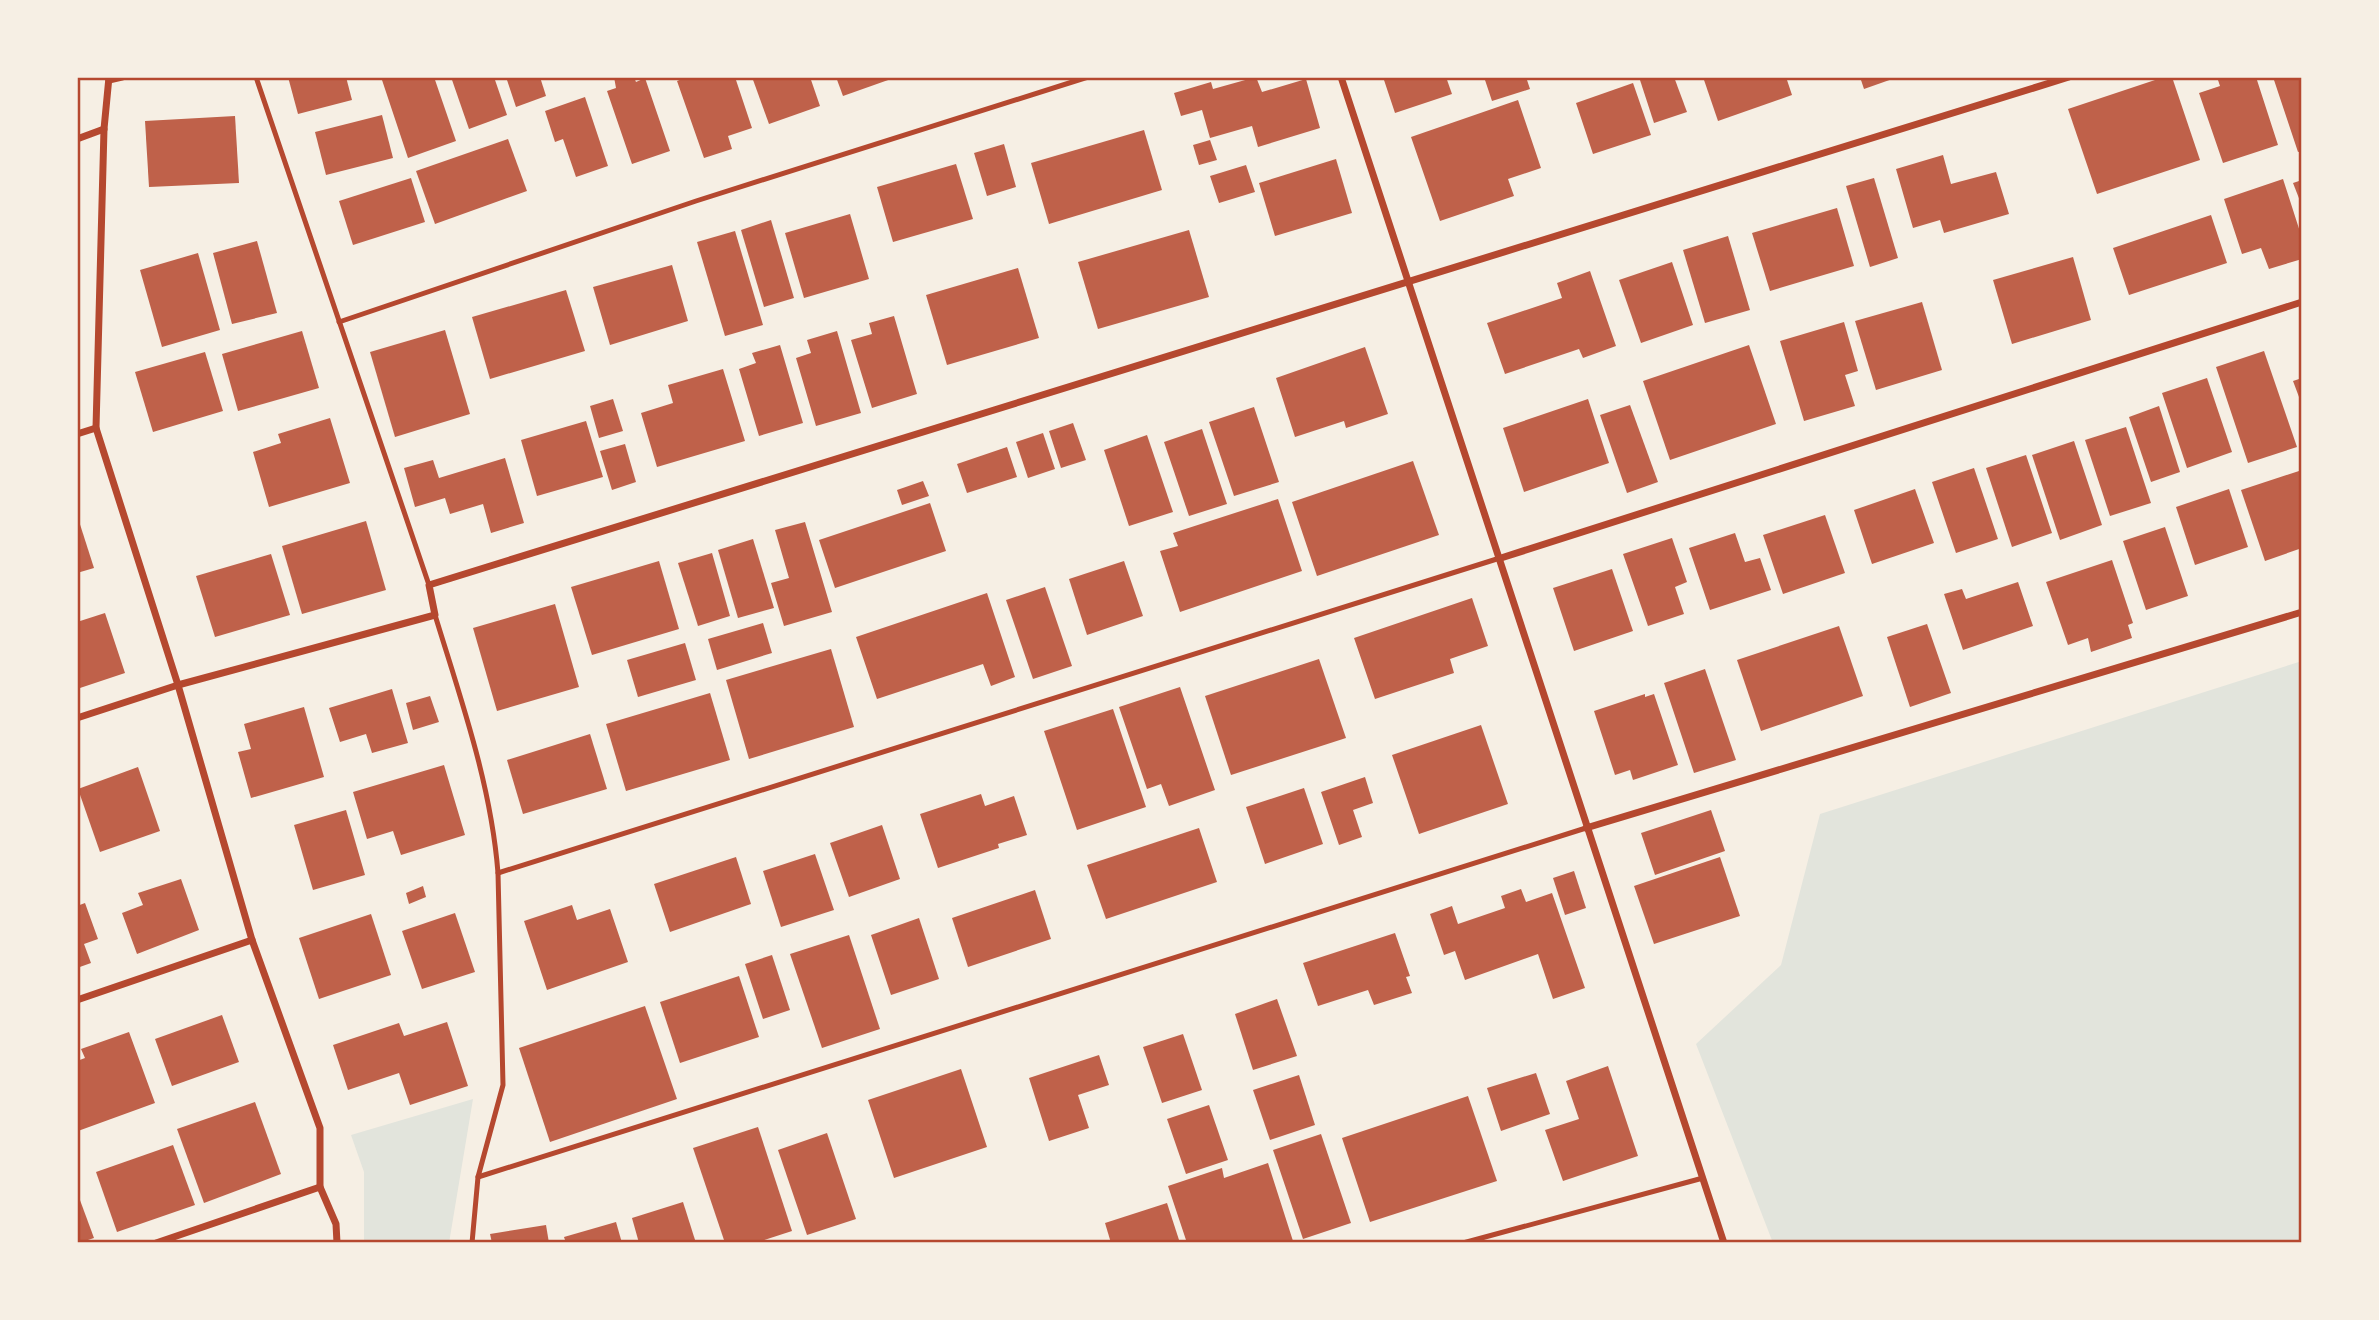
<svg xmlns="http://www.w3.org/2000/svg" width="2379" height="1320" font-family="'PT Sans',sans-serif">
<rect width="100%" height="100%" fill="#f6efe4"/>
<g fill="#e2e4dc">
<polygon points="2302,661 2302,1243 1773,1243 1696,1044 1781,965 1820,814"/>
<polygon points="473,1099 449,1243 364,1243 364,1172 351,1135"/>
</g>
<g fill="#bf614a">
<polygon points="288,77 346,77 352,100 298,114"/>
<polygon points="391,77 434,77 456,141 408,158 382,80"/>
<polygon points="451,77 494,77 507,115 469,129"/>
<polygon points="506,77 540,77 546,96 516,107"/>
<polygon points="614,77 634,77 636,82 645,78 670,151 632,164 607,91 616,88"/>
<polygon points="687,77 735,77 752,128 728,136 732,149 704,158 677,81"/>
<polygon points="752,77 810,77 820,106 769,124"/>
<polygon points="836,77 890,77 891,79 843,96"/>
<polygon points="1256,77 1262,92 1306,79 1320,128 1258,147 1252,126 1210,138 1202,110 1181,116 1174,93 1211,82 1213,89"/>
<polygon points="1383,77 1446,77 1452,94 1395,113"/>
<polygon points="1484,77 1526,77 1530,89 1492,101"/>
<polygon points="1639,77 1674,77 1687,112 1654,123"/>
<polygon points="1703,77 1786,77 1792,95 1718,121"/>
<polygon points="1860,77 1898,77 1864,89"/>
<polygon points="2164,77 2172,77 2200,160 2097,194 2068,109"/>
<polygon points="2217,77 2256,77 2278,145 2223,163 2199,93 2220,86"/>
<polygon points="2273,77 2302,77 2302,151 2298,152"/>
<polygon points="1633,83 1651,135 1593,154 1576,103"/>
<polygon points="585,97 608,166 576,177 563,139 555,142 545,111"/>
<polygon points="1518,100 1541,168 1508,179 1514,196 1440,221 1411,137"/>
<polygon points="382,115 393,158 326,175 315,132"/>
<polygon points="235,116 239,183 149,187 145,121"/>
<polygon points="1144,130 1162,190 1049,224 1031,163"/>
<polygon points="508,139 527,191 435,224 416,171"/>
<polygon points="1210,140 1217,160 1199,165 1193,145"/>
<polygon points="1004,144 1016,187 987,196 974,153"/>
<polygon points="1943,155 1951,184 1996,172 2009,214 1944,233 1940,220 1913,228 1896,169"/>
<polygon points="1336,159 1352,213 1275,236 1259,183"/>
<polygon points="956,164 973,219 893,242 877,187"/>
<polygon points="1246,165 1255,192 1219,203 1210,176"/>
<polygon points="411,178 425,222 353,245 339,201"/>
<polygon points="1874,178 1898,258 1870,267 1846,186"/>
<polygon points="2283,179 2302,238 2302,259 2269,269 2261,248 2242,254 2224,199"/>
<polygon points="2302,180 2302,206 2293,183"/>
<polygon points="1837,208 1854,266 1770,291 1752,233"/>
<polygon points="850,214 869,279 804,298 785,233"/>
<polygon points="2211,215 2227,263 2129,295 2113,248"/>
<polygon points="771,220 794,298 764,307 741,230"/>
<polygon points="1189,230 1209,297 1098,329 1078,262"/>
<polygon points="735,231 763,325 725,336 697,242"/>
<polygon points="1728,236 1750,310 1705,323 1683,250"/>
<polygon points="257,241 277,313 232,324 213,253"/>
<polygon points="198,253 220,330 162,347 140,270"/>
<polygon points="2073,257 2091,320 2012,344 1993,280"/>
<polygon points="1672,262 1693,325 1641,343 1619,280"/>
<polygon points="672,265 688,321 610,345 593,287"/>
<polygon points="1018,268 1039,338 947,365 926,295"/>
<polygon points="1590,271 1616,346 1583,358 1579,349 1505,374 1487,323 1562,298 1557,283"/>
<polygon points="566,290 585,351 490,379 472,317"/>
<polygon points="1922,302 1942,370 1876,390 1855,321"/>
<polygon points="894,316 917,394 872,408 851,340 872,334 869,323"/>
<polygon points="1844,322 1858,371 1845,375 1855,406 1804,421 1780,341"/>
<polygon points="445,330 470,414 395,437 370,352"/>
<polygon points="302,331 319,388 238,411 222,354"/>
<polygon points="837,331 861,413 816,426 796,358 811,353 807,340"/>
<polygon points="780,345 803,423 759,436 739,369 756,363 752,353"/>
<polygon points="1749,345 1776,424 1670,460 1643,381"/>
<polygon points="1365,347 1388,414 1346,428 1344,421 1295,437 1276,378"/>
<polygon points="2264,351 2297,447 2248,463 2216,367"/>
<polygon points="205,352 223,411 153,432 135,372"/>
<polygon points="723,369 745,441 657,467 641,413 673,403 668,385"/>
<polygon points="2207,378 2232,452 2187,468 2162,393"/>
<polygon points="2302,378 2302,405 2293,381"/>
<polygon points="613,399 623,431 599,438 590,406"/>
<polygon points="1588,399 1609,463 1524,492 1503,428"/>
<polygon points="1630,405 1658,482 1627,493 1600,415"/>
<polygon points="2159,406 2180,472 2151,482 2129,417"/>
<polygon points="1254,407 1279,482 1234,496 1209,422"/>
<polygon points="330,418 350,483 269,507 253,452 281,443 278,434"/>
<polygon points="586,421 603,477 537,496 521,440"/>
<polygon points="1073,423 1086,460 1061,468 1049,431"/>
<polygon points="2126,427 2151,503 2110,516 2085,440"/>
<polygon points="1202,429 1227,504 1189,516 1164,442"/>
<polygon points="1043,433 1055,469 1028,478 1016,442"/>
<polygon points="1147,435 1173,512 1129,526 1104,450"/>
<polygon points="2074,441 2102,525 2060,540 2032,455"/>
<polygon points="625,444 636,482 612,490 600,451"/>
<polygon points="1007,447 1017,477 967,493 957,464"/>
<polygon points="2026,455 2052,533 2012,547 1986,468"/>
<polygon points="505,458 524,523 491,533 483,504 450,514 445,498 415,507 404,468 433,460 439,478"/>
<polygon points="1413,461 1439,535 1317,576 1292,502"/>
<polygon points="1974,468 1998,539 1956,553 1932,482"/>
<polygon points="2299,471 2302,481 2302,548 2265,561 2241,490"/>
<polygon points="923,481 929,496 902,505 897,490"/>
<polygon points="1915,489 1934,543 1872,564 1854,510"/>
<polygon points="2229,489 2248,547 2195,565 2176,507"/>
<polygon points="1278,499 1302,571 1180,612 1160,551 1178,546 1173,533"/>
<polygon points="930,503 946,551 835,588 819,540"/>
<polygon points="77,515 94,568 77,573"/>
<polygon points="1825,515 1845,573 1783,594 1763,535"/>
<polygon points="366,521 386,590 302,614 282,546"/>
<polygon points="805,522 832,612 784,626 771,583 789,578 775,530"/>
<polygon points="2165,527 2188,596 2146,610 2123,541"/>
<polygon points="1735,533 1745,562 1760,558 1771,590 1710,610 1689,548"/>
<polygon points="1672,538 1687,582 1675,587 1684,614 1648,626 1623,554"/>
<polygon points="753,539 774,608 738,618 718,550"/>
<polygon points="712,553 730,616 698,626 678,563"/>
<polygon points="271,554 290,615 215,637 196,576"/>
<polygon points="2112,560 2133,623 2128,625 2132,638 2091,652 2088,638 2068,645 2046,582"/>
<polygon points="659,561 679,629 592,655 571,587"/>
<polygon points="1124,561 1143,616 1087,635 1069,579"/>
<polygon points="1612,569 1633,631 1574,651 1553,588"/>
<polygon points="2018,582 2033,626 1963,650 1944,594 1962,589 1966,599"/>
<polygon points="1045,587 1072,666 1033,679 1006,600"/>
<polygon points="987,593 1015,677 991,686 983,664 877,699 856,637"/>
<polygon points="1472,598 1488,646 1450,659 1454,673 1375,699 1354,638"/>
<polygon points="555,604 579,687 497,711 473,628"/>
<polygon points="105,613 125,673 77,689 77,622"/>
<polygon points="763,623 772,653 717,670 708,639"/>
<polygon points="1927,624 1951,693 1910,707 1887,637"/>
<polygon points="1839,626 1863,696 1761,731 1737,660"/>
<polygon points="685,643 696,680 638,697 627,660"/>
<polygon points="831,649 854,727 749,759 726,680"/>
<polygon points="1319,659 1346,738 1231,775 1205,696"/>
<polygon points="1705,669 1736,760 1694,773 1664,683"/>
<polygon points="1180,687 1215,790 1169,806 1161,784 1147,789 1119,707"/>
<polygon points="392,689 408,743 372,753 366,734 340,742 329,708"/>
<polygon points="710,693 730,760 626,791 606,724"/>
<polygon points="1645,694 1645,697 1654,694 1678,765 1633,780 1630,770 1615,775 1594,711"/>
<polygon points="430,696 439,722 413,730 406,703"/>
<polygon points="304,707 324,777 251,798 238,752 251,749 244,724"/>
<polygon points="1113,709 1146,807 1077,830 1044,731"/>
<polygon points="1481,725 1508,804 1419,834 1392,755"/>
<polygon points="590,734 607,789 523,814 507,760"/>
<polygon points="444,765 465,835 401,855 393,831 367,839 353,792"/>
<polygon points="138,767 160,831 100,852 78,789"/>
<polygon points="1365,777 1373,803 1353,810 1362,837 1339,845 1321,792"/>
<polygon points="1304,788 1323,844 1265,864 1246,807"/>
<polygon points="981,794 985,806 1014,796 1027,835 998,844 999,848 938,868 920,814"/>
<polygon points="346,810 365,875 313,890 294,825"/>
<polygon points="1711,810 1725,851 1655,875 1641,833"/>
<polygon points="882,825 900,879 849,897 830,843"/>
<polygon points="1199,828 1217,882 1106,919 1087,865"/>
<polygon points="815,854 834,910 781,927 763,871"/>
<polygon points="736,857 751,904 670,932 654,884"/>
<polygon points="1720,857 1740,916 1654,944 1634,886"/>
<polygon points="1574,871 1586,908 1565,915 1553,878"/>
<polygon points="181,879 199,930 137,954 122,913 143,905 138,893"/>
<polygon points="423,886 426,897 409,904 406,893"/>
<polygon points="1521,889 1526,902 1552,893 1585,988 1553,999 1538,954 1465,980 1455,951 1444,955 1430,914 1452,906 1458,924 1505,908 1501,896"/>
<polygon points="1035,890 1051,939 968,967 952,918"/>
<polygon points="85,903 98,939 84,944 91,963 77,968 77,906"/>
<polygon points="572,905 577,920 610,909 628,962 547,990 524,921"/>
<polygon points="455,913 475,972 422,989 402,931"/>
<polygon points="371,914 391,975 319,999 299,938"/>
<polygon points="919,918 939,979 891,995 871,935"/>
<polygon points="1395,933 1410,976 1406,977 1412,993 1374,1005 1368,990 1318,1006 1303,963"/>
<polygon points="849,935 880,1029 822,1048 790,954"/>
<polygon points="772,955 790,1010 763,1019 745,964"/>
<polygon points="739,976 759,1037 680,1063 660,1002"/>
<polygon points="1277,999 1297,1056 1253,1070 1235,1014"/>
<polygon points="645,1006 677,1099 550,1142 519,1048"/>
<polygon points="222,1015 239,1062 172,1086 155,1039"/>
<polygon points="447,1022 468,1086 410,1105 399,1073 348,1090 333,1045 399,1023 404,1036"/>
<polygon points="129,1032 155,1103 78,1131 77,1061 85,1058 81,1049"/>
<polygon points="1183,1034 1202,1090 1162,1103 1143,1047"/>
<polygon points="1099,1055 1109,1085 1078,1095 1089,1128 1049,1141 1029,1078"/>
<polygon points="1608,1066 1638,1156 1563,1181 1545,1130 1579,1119 1566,1081"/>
<polygon points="961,1069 987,1147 894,1178 868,1100"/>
<polygon points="1536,1073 1550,1114 1501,1131 1487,1088"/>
<polygon points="1299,1075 1315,1125 1270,1140 1253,1090"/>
<polygon points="1468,1096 1497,1181 1370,1222 1342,1138"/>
<polygon points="255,1102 281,1174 204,1203 177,1129"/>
<polygon points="1209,1105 1228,1160 1186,1174 1167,1119"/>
<polygon points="758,1127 792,1231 755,1243 725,1243 693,1148"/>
<polygon points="827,1133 856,1219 807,1235 778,1150"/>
<polygon points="1321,1134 1351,1223 1303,1239 1273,1150"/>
<polygon points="173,1145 195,1205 117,1232 96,1172"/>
<polygon points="1268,1163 1293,1241 1187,1243 1168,1186 1222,1168 1224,1178"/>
<polygon points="77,1192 94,1238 79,1243 77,1243"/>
<polygon points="683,1202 696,1243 639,1243 632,1218"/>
<polygon points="1167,1203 1180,1243 1111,1243 1105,1223"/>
<polygon points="616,1222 622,1243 566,1243 564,1237"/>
<polygon points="546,1225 549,1243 492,1243 490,1234"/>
</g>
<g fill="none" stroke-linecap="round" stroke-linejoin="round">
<g stroke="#b5482f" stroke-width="5">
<polyline points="256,77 429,585"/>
<polyline points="339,322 696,201 1088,77"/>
<path d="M435,615C461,700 491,784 498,873L503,1085L478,1177L472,1243"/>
<polyline points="498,873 1500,558"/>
<polyline points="478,1177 1586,828"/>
<polyline points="1463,1243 1703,1178"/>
</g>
<g stroke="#b5482f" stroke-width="7">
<polyline points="109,77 104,129 96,428 178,685 252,940 320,1128 320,1187 336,1224 337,1243"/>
<polyline points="1341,77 1724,1243"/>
<polyline points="109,80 122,77"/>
<polyline points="77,139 104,129"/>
<polyline points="77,434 96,428"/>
<polyline points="1501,558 2302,302"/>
<polyline points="77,718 178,685 435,615 429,585 2069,77"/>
<polyline points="1586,828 2302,612"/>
<polyline points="77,1000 252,940"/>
<polyline points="156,1243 320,1187"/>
</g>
</g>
<rect width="2379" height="1320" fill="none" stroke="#f6efe4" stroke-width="158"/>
<rect x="79" y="79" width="2221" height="1162" fill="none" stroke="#b5482f" stroke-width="2.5"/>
</svg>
